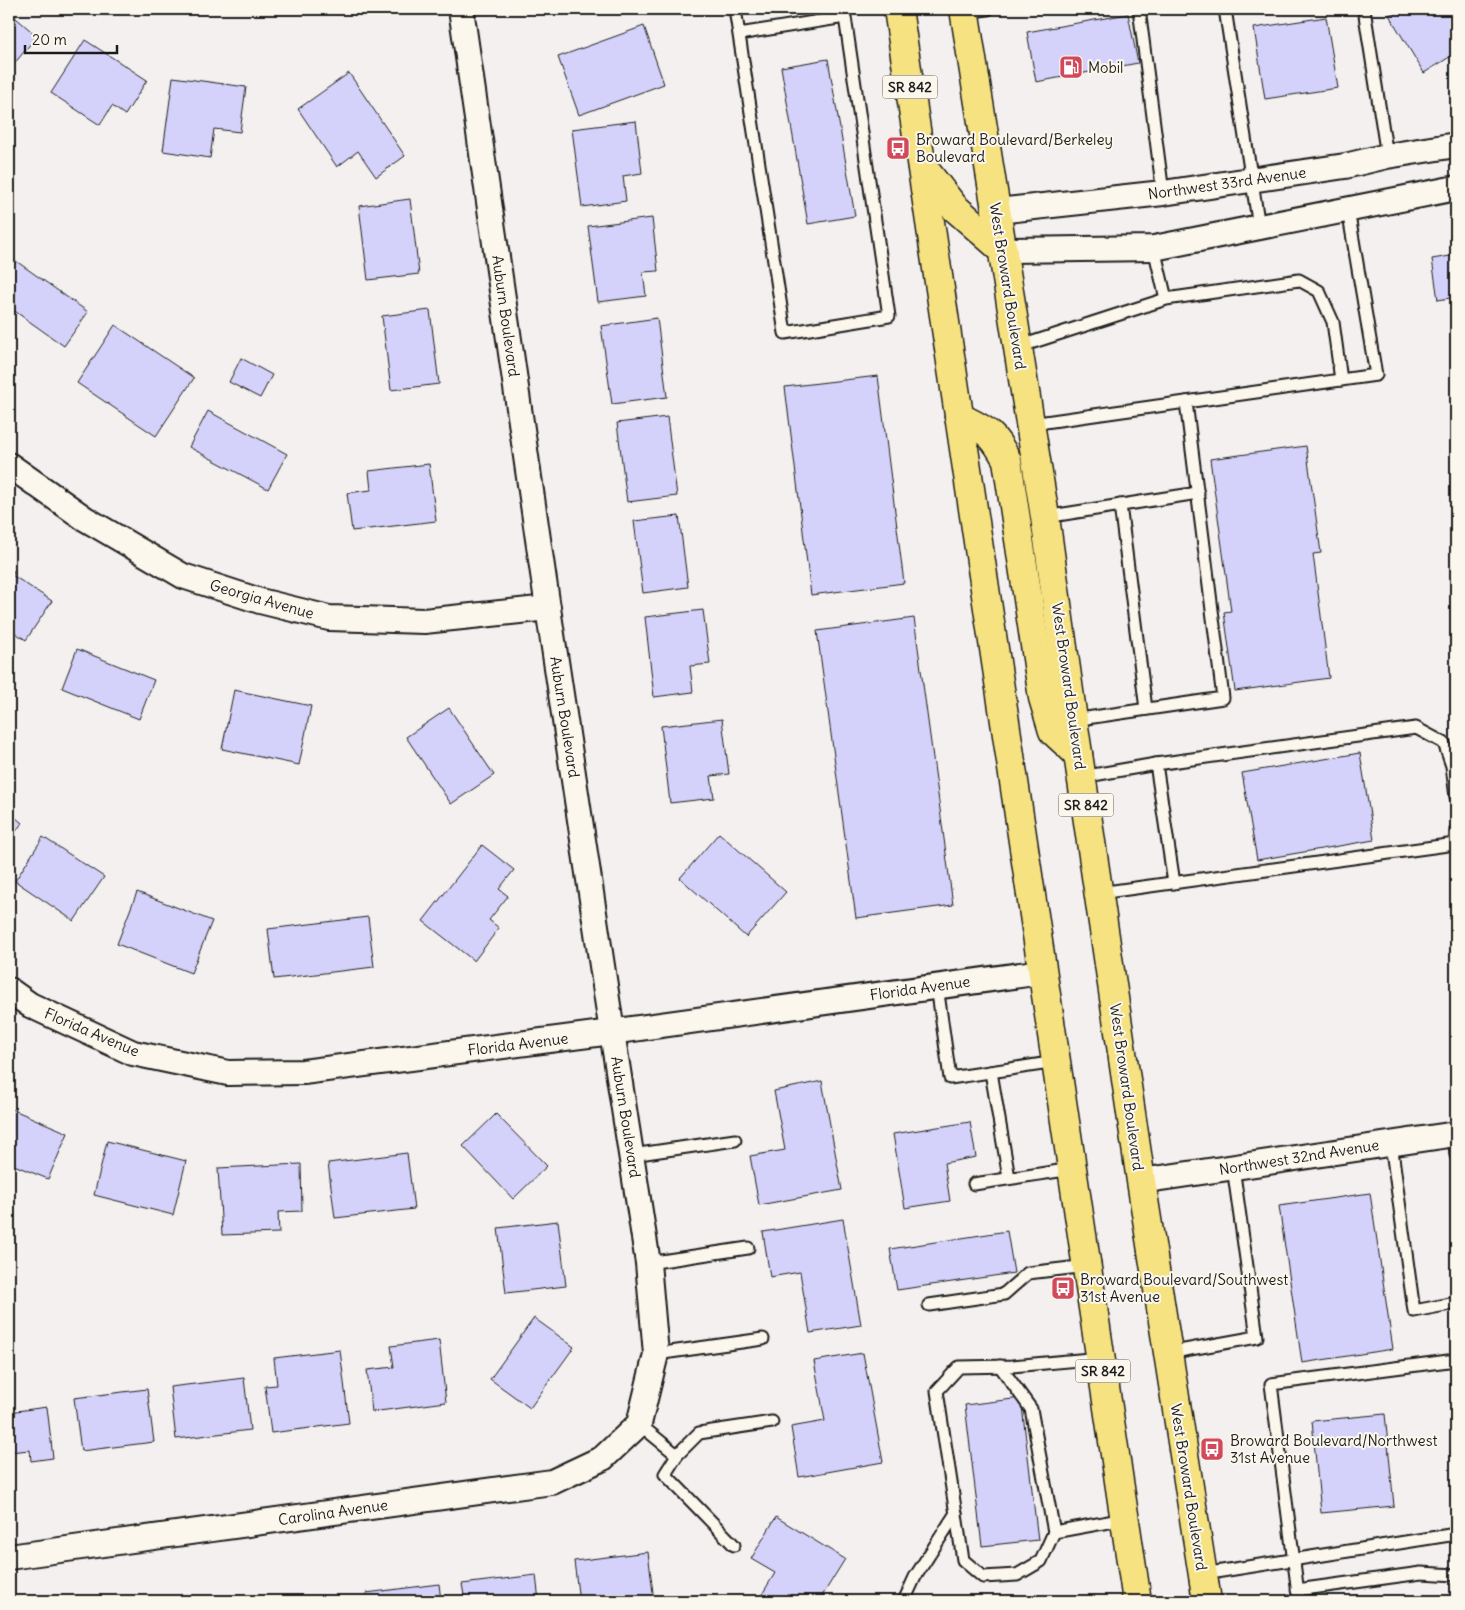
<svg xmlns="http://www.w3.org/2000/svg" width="1465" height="1610" font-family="Delius,sans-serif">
<rect width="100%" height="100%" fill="#f3f0ef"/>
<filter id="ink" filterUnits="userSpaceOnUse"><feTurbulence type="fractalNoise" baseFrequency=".02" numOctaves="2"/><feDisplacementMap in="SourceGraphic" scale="10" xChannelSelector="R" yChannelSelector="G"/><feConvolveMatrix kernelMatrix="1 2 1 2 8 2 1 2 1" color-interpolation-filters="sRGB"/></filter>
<g filter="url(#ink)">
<g fill="#d4d2fb" stroke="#1c1c1c">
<polygon points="1400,9 1456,9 1456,53 1424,73 1389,15"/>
<polygon points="9,12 37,36 9,70"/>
<polygon points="1128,14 1138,63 1036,82 1027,32"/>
<polygon points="1326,17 1338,88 1265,99 1254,28"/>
<polygon points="644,26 664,84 579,115 558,57"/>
<polygon points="85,40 147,80 125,115 112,106 100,125 51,93"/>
<polygon points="828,59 855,216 808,224 781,67"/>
<polygon points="349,73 405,156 376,177 358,151 337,167 298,109"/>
<polygon points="173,77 246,87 240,132 214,129 210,158 163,151"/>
<polygon points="636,121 642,173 623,176 626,201 582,207 572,129"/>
<polygon points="410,199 419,274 368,280 359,206"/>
<polygon points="652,218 658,271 643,272 646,296 598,302 588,226"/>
<polygon points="1456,255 1456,297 1438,300 1432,259"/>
<polygon points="16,261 88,312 64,346 9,307 9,271"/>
<polygon points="430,310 439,384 391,390 382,316"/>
<polygon points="657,318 667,397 612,404 601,326"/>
<polygon points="115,325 194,378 156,436 77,383"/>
<polygon points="241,358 272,375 260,398 229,382"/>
<polygon points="878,376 904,583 811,595 785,387"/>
<polygon points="208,411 287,454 268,489 189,447"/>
<polygon points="667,417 677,496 627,502 617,423"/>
<polygon points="1306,446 1321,553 1313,554 1329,678 1235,691 1224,612 1231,611 1210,459"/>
<polygon points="429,464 436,521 352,531 347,493 371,490 369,471"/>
<polygon points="679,516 688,587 643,593 634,521"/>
<polygon points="9,568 15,572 12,575 52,601 26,640 9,629"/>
<polygon points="703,610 710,664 690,666 693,692 654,697 645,617"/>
<polygon points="914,618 953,905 856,918 817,631"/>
<polygon points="77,649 154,680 139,719 62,688"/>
<polygon points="234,690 311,706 299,765 222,749"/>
<polygon points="449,708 494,775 451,804 406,737"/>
<polygon points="722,719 729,774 711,776 714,798 670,803 661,726"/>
<polygon points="1360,753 1374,840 1257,860 1242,773"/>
<polygon points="9,812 22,823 9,841"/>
<polygon points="719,833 786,892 746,937 680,878"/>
<polygon points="43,837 104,877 74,921 15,881"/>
<polygon points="482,845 514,870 499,889 508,896 489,920 499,928 474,961 423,921"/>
<polygon points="137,892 212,921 191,973 117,944"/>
<polygon points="368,917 374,967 274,979 268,929"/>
<polygon points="822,1081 842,1190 759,1205 750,1156 785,1150 774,1091"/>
<polygon points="9,1108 68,1133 48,1179 9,1163"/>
<polygon points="496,1114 547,1166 513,1199 463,1146"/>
<polygon points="970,1122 976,1157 944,1163 950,1201 905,1208 893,1134"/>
<polygon points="107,1141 186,1161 173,1215 94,1195"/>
<polygon points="407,1153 414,1209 335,1218 328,1163"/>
<polygon points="301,1164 302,1211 278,1212 279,1233 222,1235 218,1168"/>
<polygon points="1370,1193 1393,1349 1302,1363 1279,1206"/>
<polygon points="843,1219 861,1325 810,1333 800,1272 770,1277 763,1232"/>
<polygon points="558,1221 566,1286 506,1293 498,1228"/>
<polygon points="1007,1231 1014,1273 897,1290 890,1249"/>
<polygon points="534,1318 574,1347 530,1408 490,1379"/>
<polygon points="439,1340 446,1402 372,1412 367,1370 394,1367 391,1346"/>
<polygon points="340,1350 349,1423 271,1433 265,1386 277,1385 274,1358"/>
<polygon points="863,1353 883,1462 799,1477 791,1427 825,1421 814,1361"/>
<polygon points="244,1378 250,1430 176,1439 170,1387"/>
<polygon points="147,1389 154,1442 81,1451 74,1398"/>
<polygon points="1021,1398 1038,1540 982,1546 965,1405"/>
<polygon points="47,1407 53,1458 31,1461 30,1450 9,1452 9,1412"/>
<polygon points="1385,1414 1394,1506 1321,1513 1312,1421"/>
<polygon points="776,1517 845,1559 819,1601 758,1601 775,1573 751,1559"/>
<polygon points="648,1552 654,1601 579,1601 574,1561"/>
<polygon points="536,1575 539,1601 465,1601 462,1584"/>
<polygon points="439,1584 441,1601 367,1601 366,1593"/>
</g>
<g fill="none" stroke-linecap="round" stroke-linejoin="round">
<g stroke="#1c1c1c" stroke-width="15">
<g id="service">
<polyline points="735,9 785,333 889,316 845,17 739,34"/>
<polyline points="1139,9 1163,193"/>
<polyline points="1229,9 1225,9 1259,227"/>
<polyline points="1364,9 1387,156"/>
<polyline points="965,12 988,9"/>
<polyline points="1154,248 1166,299"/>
<polyline points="1018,347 1166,299 1299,280 1319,291 1333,322 1341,380"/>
<polyline points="1031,424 1376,375 1348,210"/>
<polyline points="1120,505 1146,709"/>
<polyline points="1045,517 1198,493"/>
<polyline points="1073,720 1223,698 1186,402"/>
<polyline points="1082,777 1156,764"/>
<polyline points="1174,883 1156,764 1416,728 1444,743 1452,766 1456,797"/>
<polyline points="1099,893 1455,844 1456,830"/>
<polyline points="937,986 950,1078 1056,1062"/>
<polyline points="991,1072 1009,1178"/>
<polyline points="1454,1134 1456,1155"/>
<polyline points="1391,1143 1414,1311 1456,1303"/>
<polyline points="632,1155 735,1140"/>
<polyline points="974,1184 1072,1169"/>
<polyline points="648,1263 748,1248"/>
<polyline points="929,1305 1004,1294 1028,1273 1087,1266"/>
<polyline points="1168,1353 1257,1337 1233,1167"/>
<polyline points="656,1354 763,1339"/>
<polyline points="1101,1358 1012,1366 959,1367 937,1391 963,1560 983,1577 1017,1575 1041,1561 1054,1532 1125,1519"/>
<polyline points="1000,1366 1031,1409 1054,1532"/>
<polyline points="639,1424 677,1455 665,1474 734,1545"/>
<polyline points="677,1455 699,1433 772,1422"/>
<polyline points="1203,1574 1456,1534"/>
<polyline points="1297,1590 1421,1573 1456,1575"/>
<polyline points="904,1601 915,1577 956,1513"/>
<polyline points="1299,1601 1271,1384 1456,1360"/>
</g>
</g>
<g stroke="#1c1c1c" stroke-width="28">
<g id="minor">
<polyline points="997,211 1163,193 1345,166 1387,156 1456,145"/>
<polyline points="1003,250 1154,248 1456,188"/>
<polyline points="9,465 84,518 183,576 260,601 329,618 424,621 548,608"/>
<polyline points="9,990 30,1005 133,1053 228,1073 303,1072 596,1034 1042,972"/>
<polyline points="1141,1181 1456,1134"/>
<polyline points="9,1557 552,1482 603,1458 639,1424 656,1354 648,1263 612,1032 548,608 461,9"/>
</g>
</g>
<g stroke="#1c1c1c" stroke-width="31">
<g id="primary">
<polyline points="898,9 1137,1601"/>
<polyline points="964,9 1045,517 1073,720 1141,1181 1207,1601"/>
<polyline points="922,166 954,207 1003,250"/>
<path d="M959,417C987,431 992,432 1007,460L1043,698L1053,731L1078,754"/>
</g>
</g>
<use href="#service" stroke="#fbf7ec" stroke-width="11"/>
<use href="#minor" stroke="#fbf7ec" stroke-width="24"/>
<use href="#primary" stroke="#f6e281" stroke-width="28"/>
</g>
</g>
<defs>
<g id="fuel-square" transform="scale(1.25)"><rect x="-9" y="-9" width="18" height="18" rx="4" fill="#d1495b" stroke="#fbf7ec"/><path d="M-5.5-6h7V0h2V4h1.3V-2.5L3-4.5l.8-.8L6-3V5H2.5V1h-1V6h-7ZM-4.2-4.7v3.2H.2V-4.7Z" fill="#fff"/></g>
<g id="bus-square" transform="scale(1.25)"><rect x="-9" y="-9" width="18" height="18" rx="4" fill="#d1495b" stroke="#fbf7ec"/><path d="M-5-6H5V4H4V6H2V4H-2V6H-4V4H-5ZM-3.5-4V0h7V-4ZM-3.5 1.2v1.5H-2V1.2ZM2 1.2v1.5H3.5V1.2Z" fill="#fff"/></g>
</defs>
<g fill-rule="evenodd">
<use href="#fuel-square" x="1071" y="67"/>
<use href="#bus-square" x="898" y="148"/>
<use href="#bus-square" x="1063" y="1288"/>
<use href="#bus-square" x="1212" y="1449"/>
</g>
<g text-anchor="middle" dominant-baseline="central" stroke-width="4" stroke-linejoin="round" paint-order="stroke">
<g fill="#fbf7ec" stroke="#5f5e5a" stroke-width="1">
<rect x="882.5" y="75.5" width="55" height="23" rx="4"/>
<rect x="1058.5" y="793.5" width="55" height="23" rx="4"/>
<rect x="1075.5" y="1359.5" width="55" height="23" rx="4"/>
</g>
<g font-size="14" font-weight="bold" fill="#1c1c1c">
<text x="910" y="87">SR 842</text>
<text x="1086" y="805">SR 842</text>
<text x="1103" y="1371">SR 842</text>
</g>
<g font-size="15" fill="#1c1c1c" stroke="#fbf7ec" text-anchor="start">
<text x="1088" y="67">Mobil</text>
<text x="916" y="139">Broward Boulevard/Berkeley<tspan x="916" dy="17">Boulevard</tspan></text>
<text x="1080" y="1279">Broward Boulevard/Southwest<tspan x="1080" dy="17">31st Avenue</tspan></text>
<text x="1230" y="1440">Broward Boulevard/Northwest<tspan x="1230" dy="17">31st Avenue</tspan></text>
</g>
<g font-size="15" fill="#1c1c1c" stroke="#fbf7ec">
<text transform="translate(1227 183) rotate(-8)">Northwest 33rd Avenue</text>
<text transform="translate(1008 286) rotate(81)">West Broward Boulevard</text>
<text transform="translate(506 316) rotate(82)">Auburn Boulevard</text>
<text transform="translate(262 599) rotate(16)">Georgia Avenue</text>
<text transform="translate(1069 686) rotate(82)">West Broward Boulevard</text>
<text transform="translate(565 717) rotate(81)">Auburn Boulevard</text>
<text transform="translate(920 988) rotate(-8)">Florida Avenue</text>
<text transform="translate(92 1032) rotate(23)">Florida Avenue</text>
<text transform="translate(518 1044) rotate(-7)">Florida Avenue</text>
<text transform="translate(1127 1087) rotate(82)">West Broward Boulevard</text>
<text transform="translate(626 1117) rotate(81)">Auburn Boulevard</text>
<text transform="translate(1299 1157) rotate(-9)">Northwest 32nd Avenue</text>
<text transform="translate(1189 1487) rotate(81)">West Broward Boulevard</text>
<text transform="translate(333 1512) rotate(-8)">Carolina Avenue</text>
</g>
</g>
<rect width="1465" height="1610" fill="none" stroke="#fbf7ec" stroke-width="30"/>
<rect x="15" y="15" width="1435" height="1580" fill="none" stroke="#1c1c1c" stroke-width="2" filter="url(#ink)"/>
<path d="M25 45v8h92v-8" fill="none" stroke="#1c1c1c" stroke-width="2.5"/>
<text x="32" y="45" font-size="15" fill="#1c1c1c" stroke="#fbf7ec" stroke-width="4" paint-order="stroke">20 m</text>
</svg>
